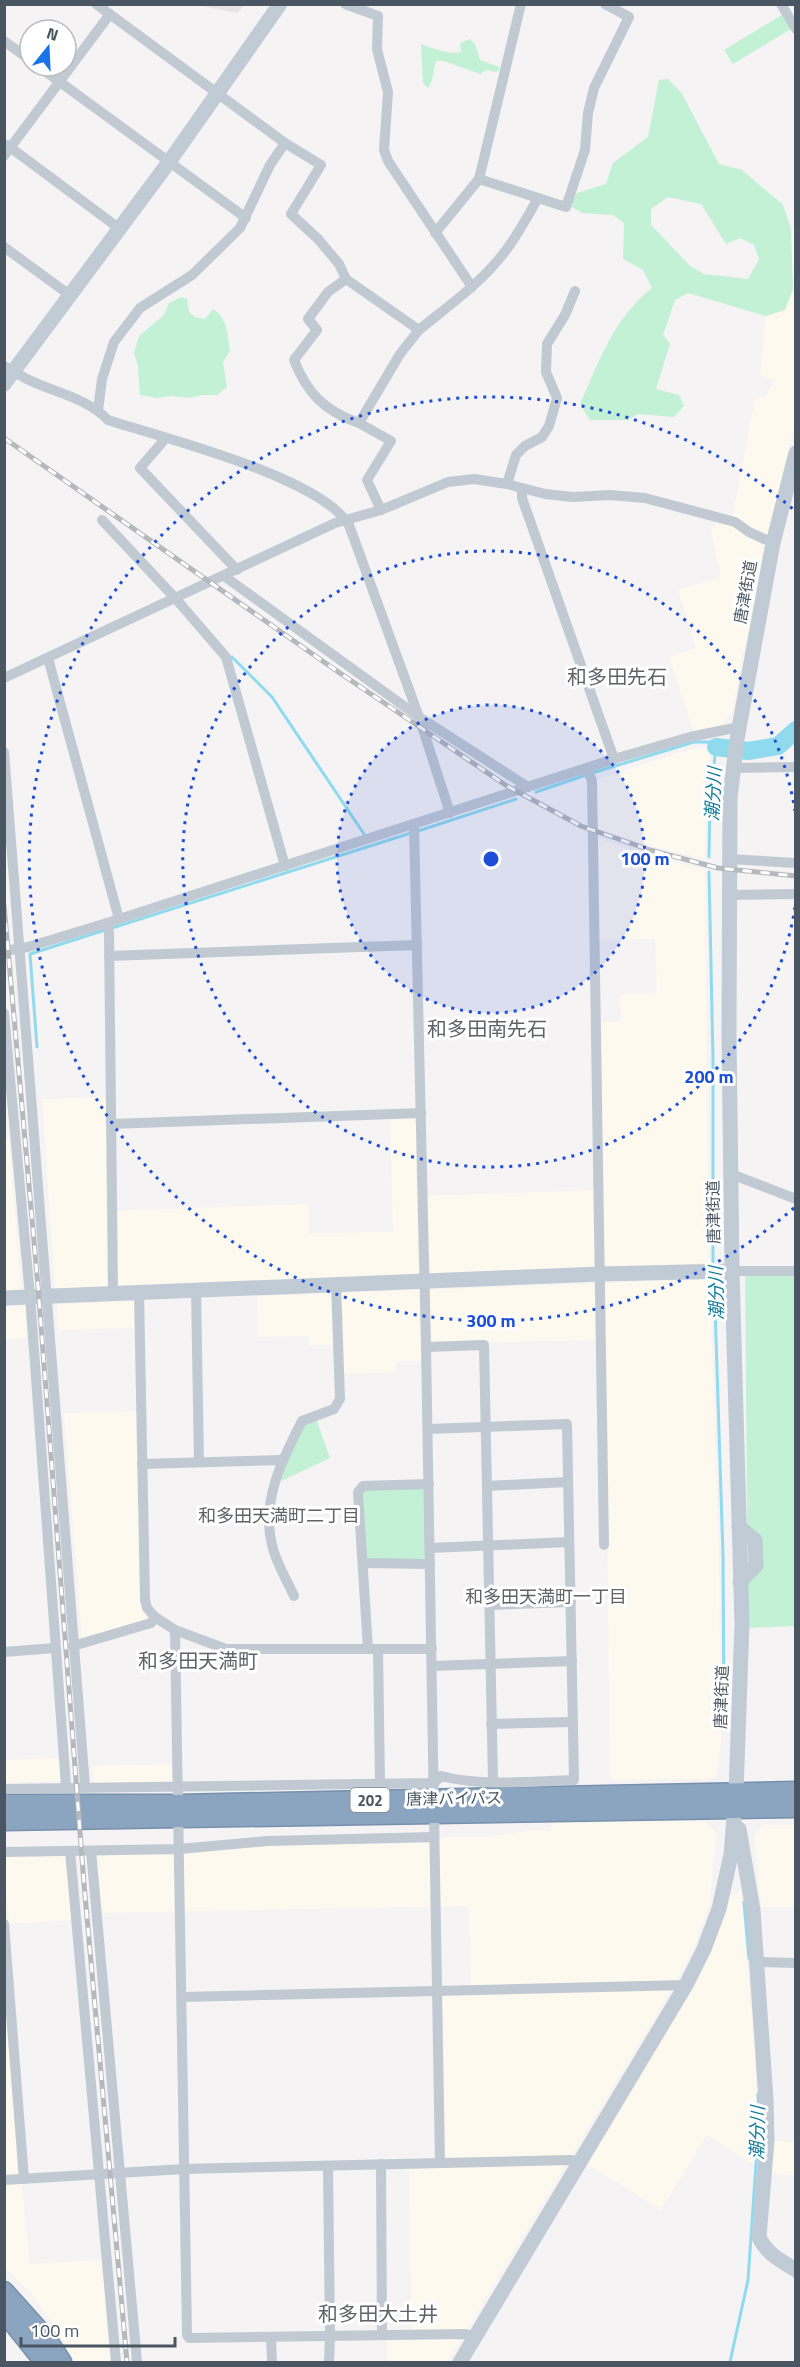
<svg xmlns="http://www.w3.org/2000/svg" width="800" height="2367" font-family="'Titillium Web','Noto Sans JP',sans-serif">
<rect width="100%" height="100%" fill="#f5f3f3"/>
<g fill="#fdf9ef">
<polygon points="795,226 795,424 765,545 732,711 723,724 694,733 669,657 696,648 678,590 721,577 711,532 718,519 731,523 755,399 766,396 775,379 760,376 766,316 785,310 793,290 791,229"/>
<polygon points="711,748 706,775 705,859 651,846 595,828 596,780 691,749"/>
<polygon points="595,837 647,855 705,870 709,1263 55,1290 42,1099 106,1097 108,1211 309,1204 309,1233 393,1232 390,1117 418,1115 421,1196 601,1190 599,1022 621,1022 620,994 657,993 655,939 597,940"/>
<polygon points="4,1139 9,1139 21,1290 5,1292"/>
<polygon points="710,1279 719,1558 721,1743 716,1776 708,1779 610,1780 605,1340 422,1344 421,1361 396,1361 396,1373 336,1374 334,1345 309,1345 309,1336 258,1337 257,1296"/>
<polygon points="135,1301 136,1328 58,1330 57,1304"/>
<polygon points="25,1306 27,1338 5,1339 5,1307"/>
<polygon points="138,1411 143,1601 148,1620 82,1640 64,1413"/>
<polygon points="60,1758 63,1781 5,1783 4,1760"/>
<polygon points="175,1764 174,1782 94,1783 92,1766"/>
<polygon points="705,1821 716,1833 710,1902 694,1947 670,1992 447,2362 387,2362 386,2338 411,2336 409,2168 445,2166 442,1994 471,1993 469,1906 101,1913 98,1855 182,1855 263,1846 430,1843 446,1837 487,1837 531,1830 550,1831 553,1823"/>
<polygon points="764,1825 795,1825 795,1907 761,1907 754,1835"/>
<polygon points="68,1856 73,1920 9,1924 4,1857"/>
<polygon points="741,1892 755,2051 757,2121 754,2165 707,2135 661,2210 587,2164 696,1982 711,1950 730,1895"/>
<polygon points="4,2004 30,2264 102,2260 110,2362 75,2362 57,2329 31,2293 5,2269"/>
<polygon points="774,2140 795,2143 795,2176 771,2173"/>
</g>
<polygon fill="#e6e4e5" points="198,5 245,4 245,5 237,13"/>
<g fill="#c3f1d5" fill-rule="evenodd">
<polygon points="782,15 791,29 733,64 724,50"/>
<path d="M470,39L475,44L480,60L499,67L500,70L495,72L486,70L480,74L444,61H436C433,71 434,79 428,88L423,83L421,44C433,48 447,55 461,52L460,43Z"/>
<path d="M668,79L681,92L719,164L742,170L783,205L791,229L793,289L785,310L766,316L688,293L675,300L663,335L670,344L656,389L679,395L684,406L674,417L638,414L628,420H590L580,404C599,361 614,318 652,288L643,270L623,259L624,223L613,215L582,213L570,206L577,193L606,184L613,163L648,137L659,80ZM668,197L701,204L726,244L740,238L754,245L759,259L748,279L704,274L690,266L651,225V209Z"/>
<path d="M181,297L187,299L189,312L195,317L205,319L213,309C227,317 228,336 230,351L223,362L227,387L217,395H203L189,398L171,396L157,398L140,395L138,366L134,353L139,336L164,315L169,303Z"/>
<polygon points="745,1266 795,1266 795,1626 748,1628"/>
<polygon points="316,1419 330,1458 281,1481 285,1463 306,1423"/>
<polygon points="421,1487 426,1492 427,1556 421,1560 370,1559 366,1556 363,1495 365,1489"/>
</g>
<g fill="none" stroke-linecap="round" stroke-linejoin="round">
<g stroke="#90daee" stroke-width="3">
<polyline points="232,657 272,697 364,834"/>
<polyline points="592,773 694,742 710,742 716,747 710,799 709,857"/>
<polyline points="536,792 586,775"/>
<polyline points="418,831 516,799"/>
<polyline points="709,872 713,1059 713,1266"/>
<polyline points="112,928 411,833"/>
<polyline points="37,1047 30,954 105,930"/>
<polyline points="714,1276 723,1555 724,1715"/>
<polyline points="744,1902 749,1958"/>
<polyline points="758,2094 759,2114"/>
<polyline points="730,2362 748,2280 759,2121"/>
</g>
<polyline stroke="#90daee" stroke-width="18" points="716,747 748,751 778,746 796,730"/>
<g stroke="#7690ad" stroke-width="21">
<g id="highway">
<polyline points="4,1804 178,1804 796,1791"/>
<polyline points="4,1821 796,1808"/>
<polyline points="4,2291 47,2339 62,2362"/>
<polyline points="4,2312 44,2362"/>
</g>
</g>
<g stroke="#c1cad2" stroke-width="10">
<polyline points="96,4 285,143 321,165 291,214 318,239 339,264 346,279 419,330 400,354 359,423 391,441 367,480 381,510"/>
<polyline points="345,4 378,16 377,49 388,92 384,150 388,161 472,287"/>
<polyline points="521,4 479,179 566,207 585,150 588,113 594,88 629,17 605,4"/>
<polyline points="781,4 796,29"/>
<polyline points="4,41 30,60"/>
<polyline points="38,66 246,218"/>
<polyline points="7,145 120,229"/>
<polyline points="4,156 110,14"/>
<polyline points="435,233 479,179"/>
<polyline points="4,247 71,296"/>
<path d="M346,279L328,292L308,319L317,330L294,360C307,393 324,411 359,423"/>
<path d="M419,330C448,306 480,284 503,254C517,237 527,217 538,198"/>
<path d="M4,366C13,371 21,376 29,380C56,393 87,398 108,420C164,438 320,477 349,525L419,717L450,813"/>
<polyline points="98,410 102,379 114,342 140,308 192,275 240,228 270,165 285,143"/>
<polyline points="165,439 140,468 237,570"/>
<polyline points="507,484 516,455 525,446 542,437 549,426 557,398 546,372 547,344 565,315 575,291"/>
<polyline points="522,489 522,498 614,759"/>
<polyline points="102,520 176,599 226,657 285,866"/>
<polyline points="224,576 419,717 528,787"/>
<polyline points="48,658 119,919"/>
<polyline points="4,678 335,523 381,510 448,482 474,479 507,484 545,494 573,497 610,495 645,498 735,522 749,532 773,543"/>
<polyline points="4,752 85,1786"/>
<polyline points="732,768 796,767"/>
<polyline points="587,769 592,781 604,1545"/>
<polyline points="414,825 426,1347 440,2163"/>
<polyline points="729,859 796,863"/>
<polyline points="729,895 796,894"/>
<polyline points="107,923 109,933 113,1293"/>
<polyline points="4,951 28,947 107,923 614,759 690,737 739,727"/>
<polyline points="109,956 417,945"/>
<polyline points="4,1013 30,1296 66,1786"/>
<polyline points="111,1124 421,1113"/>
<polyline points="731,1174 796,1199"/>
<polyline points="732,1271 796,1271"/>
<polyline points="196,1290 199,1462"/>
<polyline points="139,1292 145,1600 147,1608 155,1617 175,1630 226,1649 432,1649"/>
<polyline points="426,1347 484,1345 493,1781"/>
<polyline points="142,1464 282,1460"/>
<polyline points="487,1486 568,1482"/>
<polyline points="430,1548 569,1542"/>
<polyline points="363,1563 430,1564"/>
<path d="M294,1596C287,1580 276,1563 272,1545C261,1501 282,1460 302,1421L334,1409L340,1399L336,1284"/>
<polyline points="489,1605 571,1602"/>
<polyline points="175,1630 187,2335 189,2338 464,2334 475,2336"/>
<polyline points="73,1646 151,1623 155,1617"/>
<polyline points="368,1649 358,1492 363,1486 429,1484"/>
<polyline points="378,1649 380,1783"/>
<polyline points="4,1652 55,1648"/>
<polyline points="432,1666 572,1661"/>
<polyline points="491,1724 573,1722"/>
<path d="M4,1789L434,1783L441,1776C483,1787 531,1781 574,1780L567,1424L428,1429"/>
<polyline points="70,1851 116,2362"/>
<polyline points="91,1851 137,2362"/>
<polyline points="4,1852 179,1849 267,1841 434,1837"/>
<polyline points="4,1924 24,2179"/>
<polyline points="758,1962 796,1963"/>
<polyline points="182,1997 686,1985"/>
<polyline points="381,2164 382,2335"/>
<polyline points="328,2166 330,2336 329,2362"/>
<polyline points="4,2180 184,2169 570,2160 580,2162"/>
<polyline points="271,2337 272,2362"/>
</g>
<g stroke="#c1cbd6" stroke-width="15">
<polyline points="4,384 169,162 280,4"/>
<polyline points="4,1298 600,1274 732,1271"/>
<polyline points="739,1527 755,1540 756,1565 740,1582"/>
<path d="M739,1829L753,1910L766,2100L767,2141L759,2237C766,2253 781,2261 796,2270"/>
<polyline points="460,2362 686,1985 704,1949 719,1909 731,1855 736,1792 742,1624 732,1271 729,1034 730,798 737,739 773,543 796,453"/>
</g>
<use href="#highway" stroke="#8ba5c1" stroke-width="18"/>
<g stroke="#b5b8bd" stroke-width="5">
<g id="rail">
<polyline points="4,438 334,669 507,786 581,826 650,850 718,868 796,876"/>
<polyline points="4,905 38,1286 84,1884 127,2362"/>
</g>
</g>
<use href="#rail" stroke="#fff" stroke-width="3" stroke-dasharray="9" stroke-linecap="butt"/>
</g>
<circle cx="491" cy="859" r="154" fill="#1d4ed8" fill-opacity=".12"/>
<g fill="none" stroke="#1d4ed8" stroke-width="3" stroke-dasharray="3 6">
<circle cx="491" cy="859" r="154"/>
<path d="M795 907A308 308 0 1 1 795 811"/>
<path d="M794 1208A462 462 0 1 1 794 510"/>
</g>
<g text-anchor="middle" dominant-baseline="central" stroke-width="6" stroke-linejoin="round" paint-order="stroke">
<rect fill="#fff" stroke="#808990" stroke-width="1.5" x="350.5" y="1788" width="39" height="24" rx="4.5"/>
<g font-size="15" font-weight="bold" fill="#4a5661">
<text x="370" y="1800">202</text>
</g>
<g font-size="16" fill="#4a5661" stroke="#fff">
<text transform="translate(745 592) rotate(-80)">唐津街道</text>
<text transform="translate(713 1212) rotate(-91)">唐津街道</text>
<text transform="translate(721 1697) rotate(-88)">唐津街道</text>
<text transform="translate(454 1798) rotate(-1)">唐津バイパス</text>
</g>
<g font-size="18" font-style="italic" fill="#0c7c9b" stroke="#fff">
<text transform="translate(713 794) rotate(-87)">潮分川</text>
<text transform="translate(716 1293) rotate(-91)">潮分川</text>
<text transform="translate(757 2133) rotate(-89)">潮分川</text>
</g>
<g font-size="18" fill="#5f6368" stroke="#fff">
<text x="279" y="1515">和多田天満町二丁目</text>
<text x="546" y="1596">和多田天満町一丁目</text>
</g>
<g font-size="20" fill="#5f6368" stroke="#fff">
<text x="617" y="676">和多田先石</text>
<text x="487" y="1028">和多田南先石</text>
<text x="198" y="1660">和多田天満町</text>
<text x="378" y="2313">和多田大土井</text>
</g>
</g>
<circle cx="491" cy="859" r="9" fill="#1d4ed8" stroke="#fff" stroke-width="3"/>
<g font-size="18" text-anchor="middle" font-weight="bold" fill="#1d4ed8" stroke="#fff" stroke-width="6" stroke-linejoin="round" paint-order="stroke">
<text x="645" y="865">100 m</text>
<text x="709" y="1083">200 m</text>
<text x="491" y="1327">300 m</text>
</g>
<rect width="800" height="2367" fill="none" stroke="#4a5661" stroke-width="12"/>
<g transform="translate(48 48) rotate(18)"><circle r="28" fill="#ffffff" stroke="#b7bbc0" stroke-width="1.5"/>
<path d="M0-4.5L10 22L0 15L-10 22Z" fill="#1a73e8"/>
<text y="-9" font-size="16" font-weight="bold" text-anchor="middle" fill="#4a5661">N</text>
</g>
<path d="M21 2337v9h154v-9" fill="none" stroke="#4a5661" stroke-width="3"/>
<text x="30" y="2337" font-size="18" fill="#4a5661" stroke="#ffffff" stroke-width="4.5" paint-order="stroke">100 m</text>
</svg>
